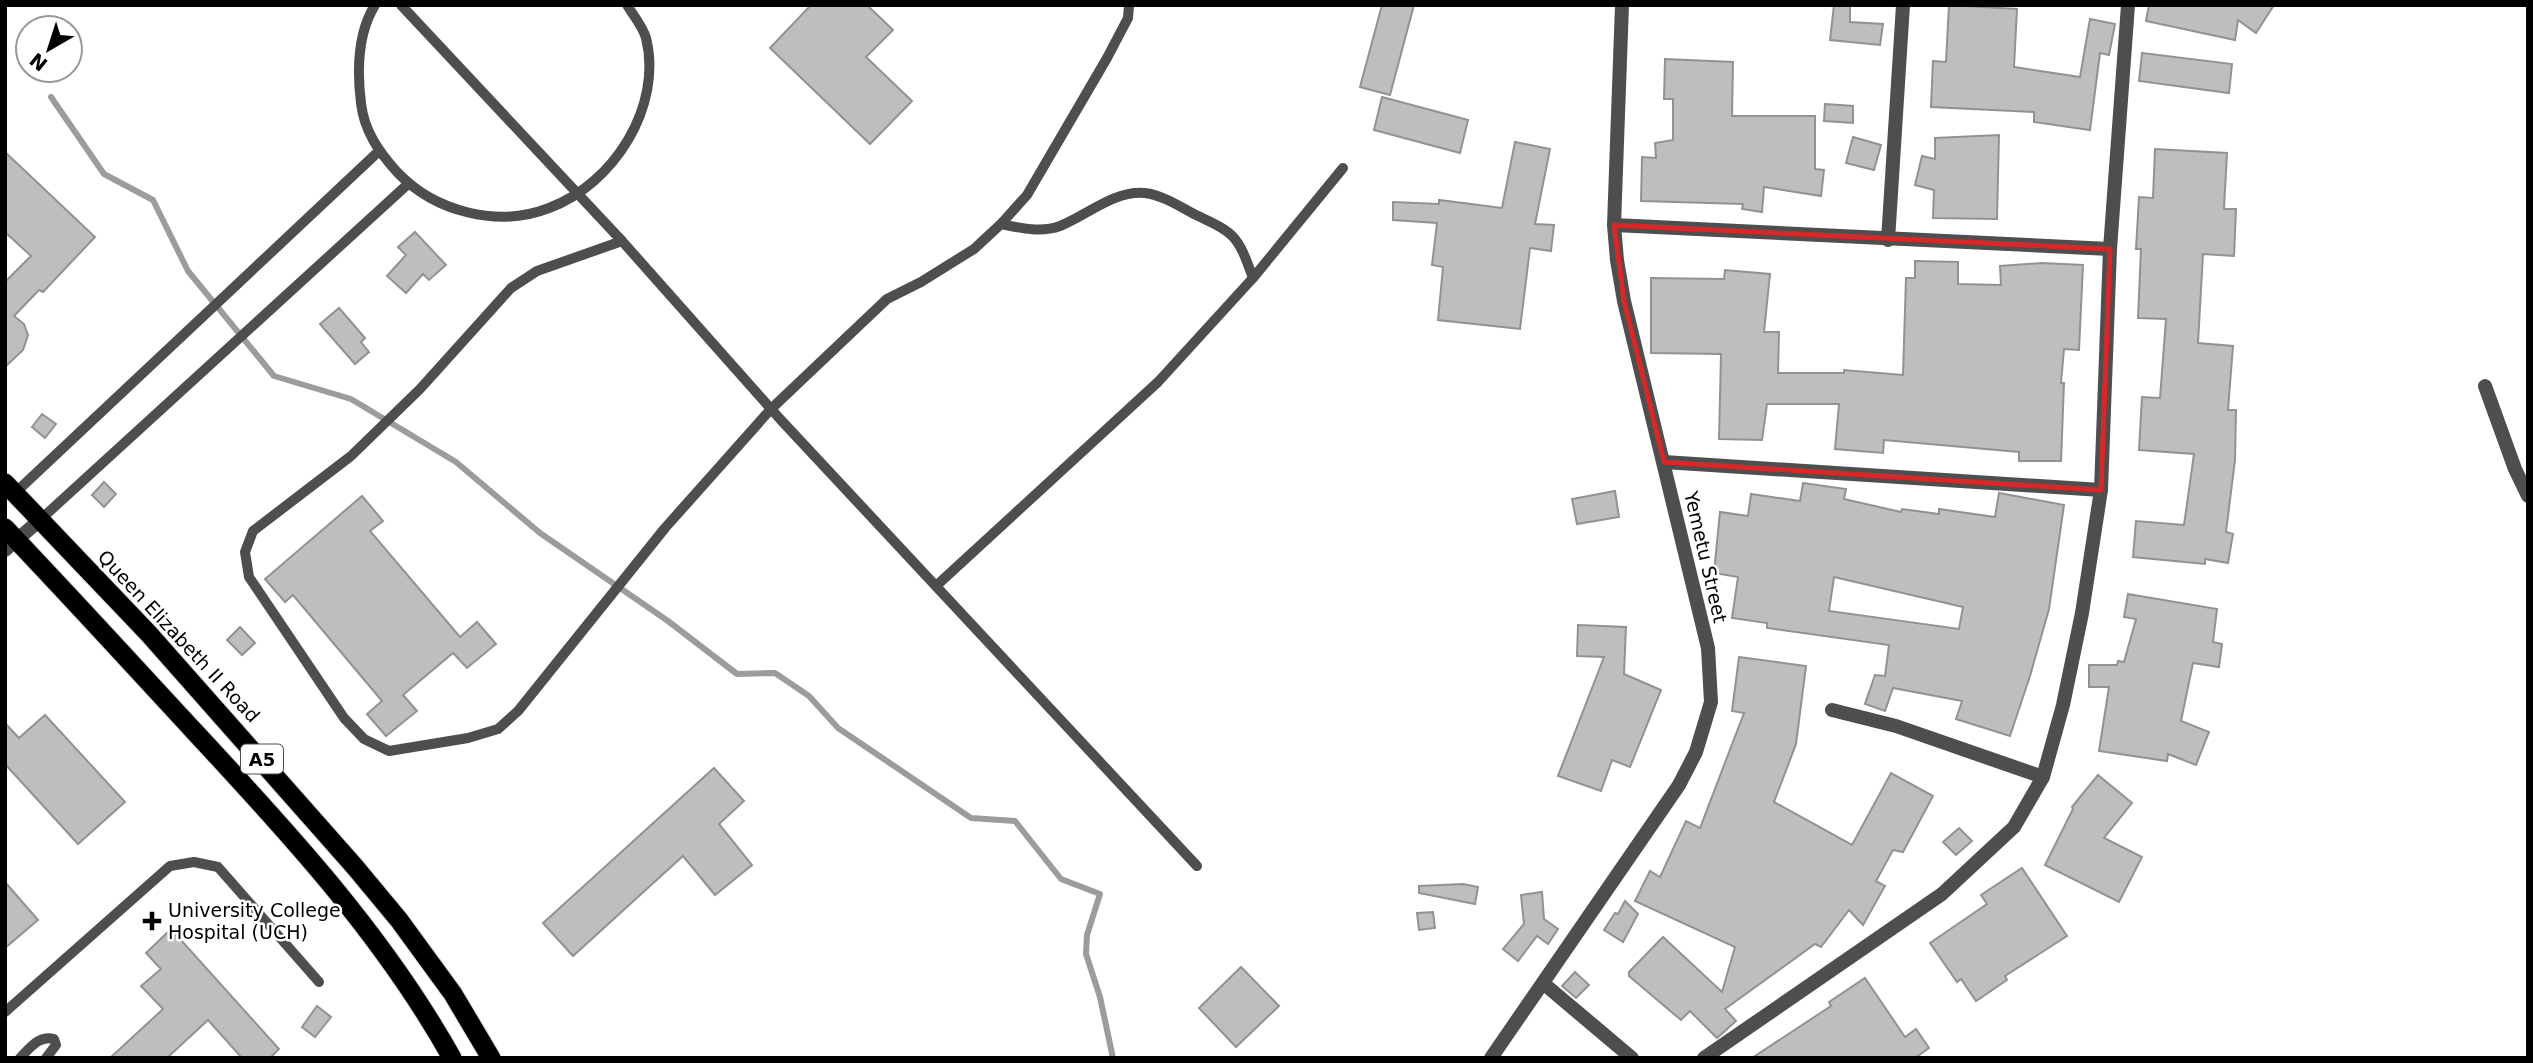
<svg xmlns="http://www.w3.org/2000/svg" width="2533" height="1063" font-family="'DejaVu Sans',sans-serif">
<rect width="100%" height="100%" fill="#fff"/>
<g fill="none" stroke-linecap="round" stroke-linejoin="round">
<polyline stroke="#9c9c9c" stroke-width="6" points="51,97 104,174 153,200 188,271 274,376 351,399 456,462 540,533 668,621 737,674 775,673 809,696 838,728 971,818 1015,821 1061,879 1100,894 1087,935 1086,954 1100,997 1113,1058"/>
</g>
<g fill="#bebebe" stroke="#929292" stroke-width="2" fill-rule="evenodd">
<polygon points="811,5 867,5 893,30 866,57 912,101 870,144 770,48"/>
<polygon points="1382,5 1414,5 1390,95 1360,87"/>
<polygon points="1834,5 1850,5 1850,22 1883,24 1880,45 1830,40"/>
<polygon points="1949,5 2017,9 2014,67 2080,77 2090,19 2115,24 2109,55 2100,53 2090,130 2034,122 2034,112 1931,107 1933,61 1946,62"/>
<polygon points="2149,5 2274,5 2256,33 2238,20 2235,40 2146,21"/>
<polygon points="2142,53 2232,64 2229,93 2139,81"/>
<polygon points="1665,59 1733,62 1732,116 1815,116 1815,169 1824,170 1821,196 1764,187 1762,212 1742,209 1743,204 1641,201 1642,157 1656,158 1655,143 1673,140 1673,99 1664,99"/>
<polygon points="1382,97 1468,120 1460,153 1374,130"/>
<polygon points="1825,104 1853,106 1853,123 1824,121"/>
<polygon points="1999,135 1997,219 1933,218 1934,190 1915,185 1922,156 1935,159 1935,138"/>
<polygon points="1853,137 1881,145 1874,170 1846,163"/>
<polygon points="1515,142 1550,149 1535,224 1554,225 1551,251 1530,248 1520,329 1438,320 1443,267 1432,265 1437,223 1393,220 1393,202 1439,204 1439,200 1502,208"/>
<polygon points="2155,149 2227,153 2224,209 2236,209 2234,256 2203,254 2198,343 2233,346 2228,410 2236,410 2235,460 2226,532 2233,534 2228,563 2205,559 2205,564 2133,557 2136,521 2184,525 2194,454 2139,450 2142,397 2160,398 2166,319 2138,318 2141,249 2136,249 2139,197 2153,198"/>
<polygon points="5,152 95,237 43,292 39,290 14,316 24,324 28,335 23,350 5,367 5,282 31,256 5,232"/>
<polygon points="415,232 446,265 429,280 423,274 406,293 387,276 406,255 398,247"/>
<polygon points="1915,261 1958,262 1958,284 2001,285 2000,266 2042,263 2083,265 2079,350 2064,349 2061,383 2064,383 2061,461 2019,461 2019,452 1884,440 1883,453 1835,449 1839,404 1767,404 1762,440 1719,439 1721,354 1651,353 1651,278 1724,279 1725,270 1770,274 1764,332 1779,332 1778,373 1844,373 1844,370 1903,375 1906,278 1915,278"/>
<polygon points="339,308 365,338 361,342 369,352 355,364 320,324"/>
<polygon points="42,414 56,424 45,438 32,427"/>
<polygon points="104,482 116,494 104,507 92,495"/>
<path d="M1803,483L1846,489L1844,499L1901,512L1902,509L1939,514V509L1995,517L1999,493L2064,505L2049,609L2030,676L2010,736L1956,719L1962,701L1893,688L1885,711L1865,704L1875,675L1885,676L1889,645L1767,628V623L1732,618L1738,577L1714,573L1720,512L1748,516L1751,494L1800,501ZM1834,577L1963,607L1959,629L1829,611Z"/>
<polygon points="1615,491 1619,517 1577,524 1572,499"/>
<polygon points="362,496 383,521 370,531 460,637 477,622 496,644 467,668 453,653 403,695 417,711 386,736 367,714 382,701 293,595 285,602 265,579"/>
<polygon points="2128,594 2217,609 2213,642 2222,644 2219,667 2193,663 2181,721 2209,732 2196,765 2168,754 2167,761 2099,751 2109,687 2089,687 2089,665 2117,665 2118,661 2124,662 2136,619 2124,617"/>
<polygon points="1578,625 1626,627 1624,674 1661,690 1630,767 1612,760 1601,791 1558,776 1604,657 1577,656"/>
<polygon points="240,627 255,643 242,655 227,640"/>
<polygon points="1739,657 1806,666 1796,744 1774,802 1852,845 1891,773 1933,796 1903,852 1893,850 1876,881 1885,886 1863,925 1849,910 1821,947 1815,944 1725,1009 1736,1021 1717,1038 1690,1011 1681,1020 1629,976 1629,972 1663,937 1722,992 1735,947 1635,901 1650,871 1660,877 1686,821 1700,828 1744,713 1732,711"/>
<polygon points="45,715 125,802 78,844 5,764 5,723 19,738"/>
<polygon points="714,768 744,801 719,824 752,865 715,895 683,856 573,956 543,923"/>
<polygon points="2098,775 2132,803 2104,838 2142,857 2119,902 2045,865 2073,809 2072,807"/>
<polygon points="1959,828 1972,841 1956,855 1943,842"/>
<polygon points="2022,868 2067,936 2005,976 2007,980 1976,1001 1961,979 1957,982 1930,943 1987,904 1981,895"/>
<polygon points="5,882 38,920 5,948"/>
<polygon points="1463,884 1478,887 1475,904 1419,893 1419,886"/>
<polygon points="1542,892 1544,919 1558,929 1548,944 1537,936 1518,961 1503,949 1524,924 1521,895"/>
<polygon points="1625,901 1638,914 1623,942 1604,930 1615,913 1618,914"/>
<polygon points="1433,912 1435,928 1419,930 1417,913"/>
<polygon points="171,929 279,1049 270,1058 242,1058 208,1020 167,1058 110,1058 163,1009 141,986 161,969 146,953"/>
<polygon points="1241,967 1279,1006 1236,1047 1199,1008"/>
<polygon points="1575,972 1589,985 1576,998 1562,986"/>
<polygon points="1865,978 1905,1037 1916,1029 1929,1048 1915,1058 1752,1058 1831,1006 1829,1002"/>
<polygon points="317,1006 331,1017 315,1037 302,1027"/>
</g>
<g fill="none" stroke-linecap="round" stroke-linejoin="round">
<g stroke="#dbdbdb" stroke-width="21">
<g id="trunk">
<polyline points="5,483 149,634 355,867 399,920 453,994 491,1058"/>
<path d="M5,528C69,595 131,663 193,730C288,832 384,936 452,1058"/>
</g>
</g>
<g stroke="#4e4e4e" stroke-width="10">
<path d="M375,5C357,34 357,71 361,103C364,131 379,152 397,172C435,212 498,228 549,208C614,184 663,106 646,38C643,27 633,15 627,5"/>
<polyline points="401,5 622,241 780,419 1197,866"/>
<path d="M1001,224C1020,228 1041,233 1060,226C1086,216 1114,190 1145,193C1162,195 1179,206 1194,214C1236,234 1237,234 1253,278"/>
<polyline points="622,241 537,271 511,288 420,389 351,456 253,531 245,552 249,577 344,718 364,739 389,751 468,738 498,729 518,711 665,528 771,409 887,299 921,282 974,249 1001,224 1027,195 1107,58 1128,18 1129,5"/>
<polyline points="15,493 378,152"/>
<polyline points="40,520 408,184"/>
<polyline points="936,586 1158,382 1253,278 1343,168"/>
<polyline points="5,1012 170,866 194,862 218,867 319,982"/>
<path d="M20,1058C30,1048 39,1035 54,1039L56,1045L46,1058"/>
</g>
<g stroke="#4e4e4e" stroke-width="14">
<polyline points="1614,225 2110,249"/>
<polyline points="1888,240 1903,5"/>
<polyline points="2485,386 2515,469 2528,496"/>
<polyline points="1664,462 2101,490"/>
<polyline points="5,550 40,520"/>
<polyline points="1832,710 1896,726 2043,777"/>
<polyline points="1543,983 1632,1058"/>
<polyline points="1491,1058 1679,785 1696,752 1711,702 1708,648 1624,301 1617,260 1614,225 1622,5"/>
<polyline points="1704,1058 1942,894 2014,827 2043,777 2063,705 2082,613 2101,490 2110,249 2128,5"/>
</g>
<use href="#trunk" stroke="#000" stroke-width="19"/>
</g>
<path fill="none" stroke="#d62828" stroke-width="5" stroke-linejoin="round" d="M1614,225L2110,249L2101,490L1664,462L1624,301Z"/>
<path fill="#000" stroke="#fff" stroke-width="2.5" d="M148.5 910.5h7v7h7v7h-7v7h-7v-7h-7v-7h7z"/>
<g text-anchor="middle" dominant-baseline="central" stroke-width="5" stroke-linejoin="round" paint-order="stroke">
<rect fill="#fff" stroke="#4c4c4c" stroke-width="2" x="241" y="744.5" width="42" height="29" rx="5"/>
<g font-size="18" font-weight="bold" fill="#000">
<text x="262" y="759">A5</text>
</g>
<g font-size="19" fill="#000" stroke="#fff">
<text transform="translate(1706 557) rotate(77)">Yemetu Street</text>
<text transform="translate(179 636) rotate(47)">Queen Elizabeth II Road</text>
</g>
<g font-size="19" fill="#000" stroke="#fff" text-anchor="start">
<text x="168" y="910">University College<tspan x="168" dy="22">Hospital (UCH)</tspan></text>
</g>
</g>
<rect width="2533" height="1063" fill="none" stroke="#000000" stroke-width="14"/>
<g transform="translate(49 49) rotate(219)"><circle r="33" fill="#ffffff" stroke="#999999" stroke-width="2"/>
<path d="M0-5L12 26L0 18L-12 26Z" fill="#000000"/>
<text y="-10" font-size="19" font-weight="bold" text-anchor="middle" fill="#000000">N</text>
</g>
</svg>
